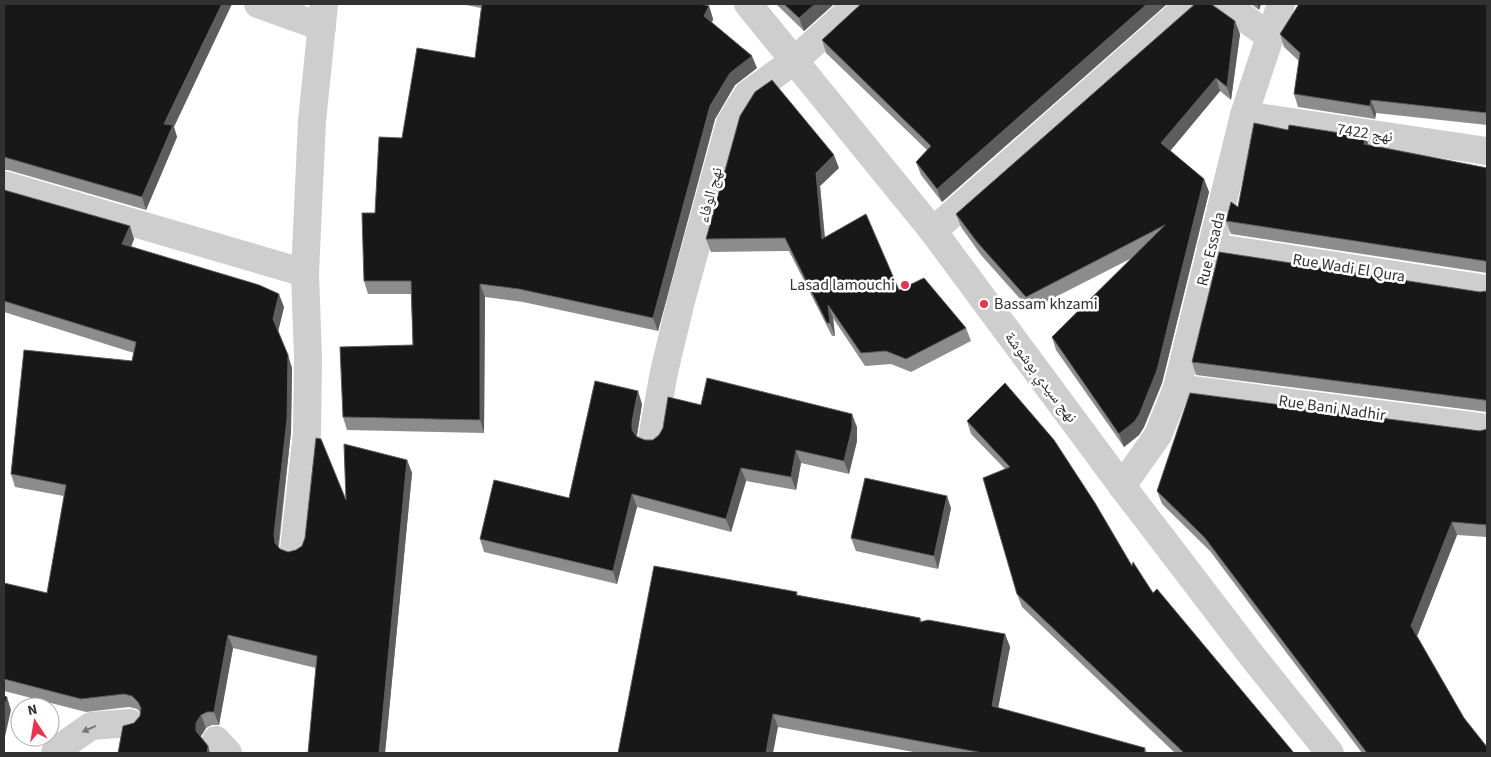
<svg xmlns="http://www.w3.org/2000/svg" width="1491" height="757" font-family="'Source Sans 3','Noto Naskh Arabic',sans-serif">
<rect width="100%" height="100%" fill="#fff"/>
<g fill="none" stroke-linecap="round" stroke-linejoin="round">
<g stroke="#cecece" stroke-width="28">
<polyline points="258,4 322,27"/>
<polyline points="748,4 933,231 1122,486 1252,656 1330,753"/>
<polyline points="1225,4 1269,36"/>
<polyline points="1244,115 1487,151"/>
<polyline points="4,185 305,273"/>
<polyline points="933,231 1190,4"/>
<polyline points="1211,247 1487,289"/>
<polyline points="1177,388 1487,428"/>
<polyline points="652,438 664,372 681,301 730,123 748,94 795,60 857,4"/>
<polyline points="1122,486 1158,435 1177,388 1244,115 1281,4"/>
<polyline points="294,549 307,433 308,358 305,273 312,121 324,4"/>
<polyline points="216,740 228,753"/>
<polyline points="55,753 64,745 91,726 130,723"/>
</g>
</g>
<g fill="#8c8c8c">
<polygon points="4,4 174,127 177,137 146,210 8,170 4,170"/>
<polygon points="461,4 701,4 709,6 713,19 712,23 757,68 735,85 715,119 658,331 523,302 485,297 484,433 347,430 343,417 413,345 411,294 368,294 364,281 375,213 402,138 475,58 481,8"/>
<polygon points="776,4 834,4 804,31"/>
<polygon points="861,4 1167,4 942,202 921,175 916,162 927,150 826,53 822,40"/>
<polygon points="1251,4 1261,4 1259,10"/>
<polygon points="1487,4 1487,125 1376,113 1375,119 1298,107 1294,94 1299,61 1284,47 1280,34"/>
<polygon points="1240,34 1231,100 1220,91 1170,151 1204,179 1209,192 1162,383 1144,427 1139,435 1124,447 1056,350 1052,337 1132,258 1030,310 981,255 961,227 956,214"/>
<polygon points="1369,145 1487,168 1487,273 1231,234 1226,221 1238,207"/>
<polygon points="839,168 820,186 825,237 899,290 966,328 971,341 911,372 891,364 865,366 833,318 835,336 832,336 789,251 711,252 706,239"/>
<polygon points="4,190 134,239 131,246 284,307 278,331 292,368 291,432 279,547 280,549 288,552 296,550 302,546 346,500 407,460 412,473 385,753 308,753 316,668 233,648 219,725 212,725 206,728 201,736 201,737 208,746 210,753 118,753 134,723 140,716 140,712 137,709 129,707 86,712 4,691 4,586 47,593 64,496 15,487 11,474 132,361 134,353 4,312"/>
<polygon points="1487,291 1487,412 1196,375 1192,362 1480,292"/>
<polygon points="642,404 637,435 637,436 645,440 653,440 701,405 857,427 857,441 849,474 801,463 796,490 746,481 731,532 637,507 617,584 484,552 480,539 569,498"/>
<polygon points="967,421 1132,566 1153,593 1294,753 1175,753 1022,607 1017,594 1005,469 971,434"/>
<polygon points="1487,429 1487,537 1457,535 1417,636 1464,718 1487,753 1362,753 1210,551 1162,504 1157,491"/>
<polygon points="951,508 938,569 856,551 851,538"/>
<polygon points="797,592 798,595 920,618 922,622 1005,634 1010,647 998,708 1145,748 1147,753 919,753 778,727 618,753"/>
</g>
<g fill="#5d5d5d">
<polygon points="222,4 232,4 174,127 177,137 146,210 142,197 164,124"/>
<polygon points="815,4 834,4 804,31 799,18"/>
<polygon points="1147,4 1167,4 942,202 937,189"/>
<polygon points="1257,4 1261,4 1259,10"/>
<polygon points="709,6 713,19 709,29 704,16"/>
<polygon points="1235,21 1240,34 1231,100 1227,87"/>
<polygon points="752,56 757,68 735,85 715,119 658,331 653,318 710,106 730,73"/>
<polygon points="1216,78 1220,91 1166,156 1161,143"/>
<polygon points="1371,100 1376,113 1375,119 1370,106"/>
<polygon points="1366,137 1370,150 1364,144"/>
<polygon points="834,155 839,168 820,186 826,252 822,239 816,173"/>
<polygon points="1204,179 1209,192 1162,383 1144,427 1139,435 1124,447 1119,434"/>
<polygon points="130,226 134,239 127,257 122,244"/>
<polygon points="480,284 485,297 484,433 480,420"/>
<polygon points="279,294 284,307 278,332 273,319"/>
<polygon points="828,305 833,318 835,336 830,323"/>
<polygon points="288,355 292,368 291,432 278,547 275,543 274,534"/>
<polygon points="638,391 642,404 637,435 637,443 632,430 632,422"/>
<polygon points="852,414 857,427 857,441 849,474 844,461"/>
<polygon points="796,450 801,463 796,490 791,477"/>
<polygon points="407,460 412,473 385,753 379,753"/>
<polygon points="741,468 746,481 731,532 726,519"/>
<polygon points="632,494 637,507 617,584 613,571"/>
<polygon points="947,496 951,508 938,569 934,556"/>
<polygon points="1452,522 1457,535 1416,639 1411,626"/>
<polygon points="1005,634 1010,647 996,719 992,706"/>
<polygon points="228,635 233,648 219,725 214,712"/>
<polygon points="7,697 11,710 4,741 4,709"/>
<polygon points="773,714 778,727 773,753 766,753"/>
<polygon points="201,715 206,728 201,736 201,744 196,731 196,723"/>
<polygon points="208,746 210,753 207,753"/>
</g>
<g fill="#181818" stroke="#5d5d5d">
<polygon points="4,4 222,4 164,124 173,125 142,197 4,157"/>
<polygon points="482,4 701,4 709,6 704,16 752,56 730,73 710,106 653,318 519,289 480,284 480,420 343,417 340,347 413,345 411,281 364,281 362,213 375,213 379,137 402,138 417,48 475,58"/>
<polygon points="784,4 815,4 799,18"/>
<polygon points="861,4 1147,4 937,189 916,162 931,146 822,40"/>
<polygon points="1195,4 1211,4 1235,21 1227,87 1216,78 1161,143 1204,179 1157,370 1139,415 1134,422 1119,434 1052,337 1165,225 1026,297 977,242 956,214"/>
<polygon points="1299,4 1487,4 1487,113 1371,100 1370,106 1294,94 1300,53 1280,34"/>
<polygon points="772,80 834,155 816,173 822,239 866,214 899,290 924,278 966,328 906,359 886,351 861,353 828,305 830,323 827,323 785,238 706,239 740,116 755,92"/>
<polygon points="1254,123 1288,130 1289,125 1366,137 1364,144 1487,168 1487,262 1485,261 1226,221 1231,202 1238,207"/>
<polygon points="4,190 130,226 122,244 259,285 279,294 273,319 288,355 287,419 274,534 275,543 280,549 288,552 296,550 302,546 305,538 316,438 321,439 346,500 344,444 407,460 379,753 308,753 317,656 228,635 214,712 207,712 201,715 196,723 196,731 208,746 207,753 118,753 123,726 134,723 140,716 141,708 138,702 132,696 124,694 81,699 4,679 4,583 47,593 66,485 11,474 24,350 132,361 136,342 4,301"/>
<polygon points="1219,252 1480,292 1487,291 1487,401 1484,400 1192,362"/>
<polygon points="707,378 852,414 852,428 844,461 796,450 791,477 741,468 726,519 632,494 613,571 480,539 494,480 569,498 595,381 638,391 632,422 632,430 637,437 645,440 653,440 659,435 663,428 668,397 701,405"/>
<polygon points="1005,383 1054,440 1095,503 1132,566 1133,562 1153,593 1157,589 1294,753 1184,753 1017,594 983,478 1010,467 967,421"/>
<polygon points="1190,393 1480,431 1487,429 1487,525 1452,522 1411,626 1464,718 1487,747 1487,753 1367,753 1205,538 1157,491"/>
<polygon points="865,478 947,496 934,556 851,538"/>
<polygon points="654,566 797,592 796,595 920,618 920,622 928,620 1005,634 992,706 1145,748 1144,753 983,753 773,714 766,753 618,753"/>
<polygon points="4,696 7,697 4,709"/>
</g>
<defs><path id="oneway-solid" d="M-6-.8H1V-3.2L6.5 0L1 3.2V.8H-6Z" transform="scale(1.25)"/></defs>
<use fill="#787878" href="#oneway-solid" transform="translate(89 729) rotate(156)"/>
<g fill="#e73451" stroke="#fff" stroke-width="2">
<circle cx="905" cy="285" r="5"/>
<circle cx="984" cy="304" r="5"/>
</g>
<g text-anchor="middle" dominant-baseline="central" stroke-width="5" stroke-linejoin="round" paint-order="stroke">
<g font-size="16" fill="#313131" stroke="#fff">
<text transform="translate(1365 133) rotate(8)">نهج 7422</text>
<text transform="translate(710 195) rotate(-75)">نهج الوفاء</text>
<text transform="translate(1211 249) rotate(-76)">Rue Essada</text>
<text transform="translate(1349 268) rotate(9)">Rue Wadi El Qura</text>
<text transform="translate(1041 377) rotate(53)">نهج سيدي بوشوشة</text>
<text transform="translate(1332 408) rotate(8)">Rue Bani Nadhir</text>
</g>
<g font-size="16" fill="#313131" stroke="#fff" text-anchor="end">
<text x="895" y="285">Lasad lamouchi</text>
<text x="994" y="304" text-anchor="start">Bassam khzami</text>
</g>
</g>
<rect width="1491" height="757" fill="none" stroke="#313131" stroke-width="10"/>
<g transform="translate(35 722) rotate(348)"><circle r="24" fill="#ffffff" stroke="#adadad"/>
<path d="M0-4L9 19L0 12L-9 19Z" fill="#e73451"/>
<text y="-8" font-size="14" font-weight="bold" text-anchor="middle" fill="#313131">N</text>
</g>
</svg>
